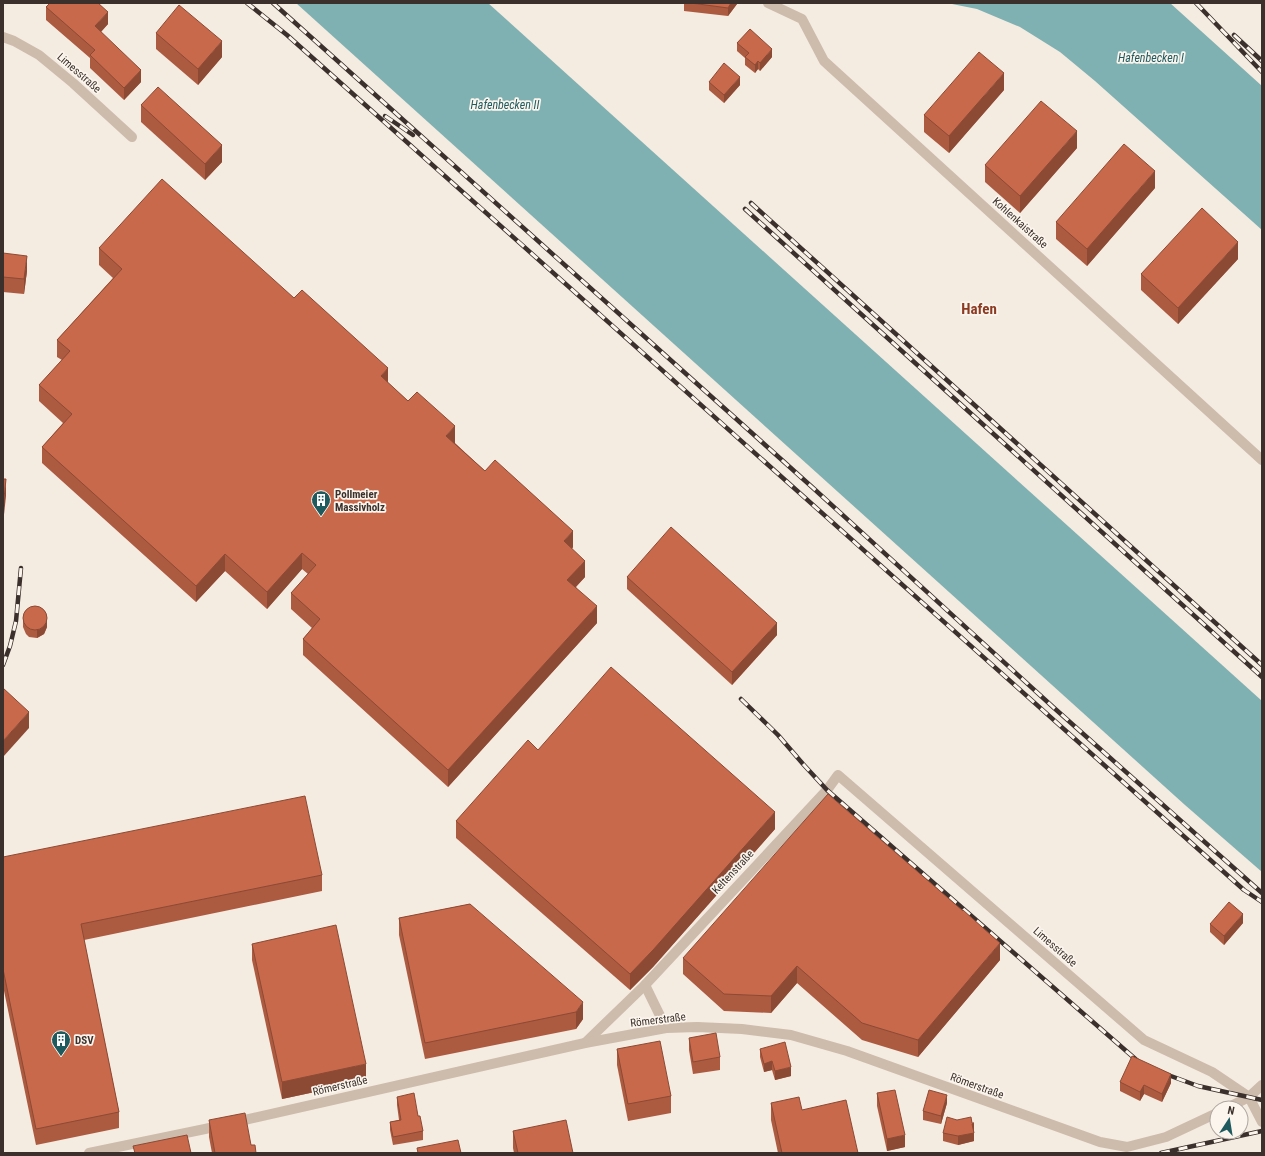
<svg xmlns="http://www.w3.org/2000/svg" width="1265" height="1156" font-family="'Roboto Condensed',sans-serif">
<rect width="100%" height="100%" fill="#f4ebe1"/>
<g fill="#7fb0b2">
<polygon points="296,3 488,3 1262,701 1262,872 1185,805"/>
<polygon points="947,3 1170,3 1262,86 1262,230 1095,81 1060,52 1020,27 977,9"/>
</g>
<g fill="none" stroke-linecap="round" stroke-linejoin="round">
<g stroke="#cdbbac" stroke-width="10">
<polyline points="768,3 802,19 824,61 1262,460"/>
<polyline points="3,37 14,41 39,55 73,83 132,137"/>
<polyline points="645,985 666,1028"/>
<polyline points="585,1043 645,985 827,790 838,775 1144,1040 1212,1072 1249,1097 1262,1122"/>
<polyline points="1227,1108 1249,1097 1262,1085"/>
<polyline points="89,1153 205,1129 585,1043 666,1028 697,1027 742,1029 791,1035 847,1051 1100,1142 1127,1147 1166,1137 1217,1113"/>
</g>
<g stroke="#3b302b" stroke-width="4.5">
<g id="rail">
<polyline points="247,3 287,35 1244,890 1262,902"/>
<polyline points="273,3 812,487 1053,707 1262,893"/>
<polyline points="1196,3 1262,72"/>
<polyline points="1234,35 1262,61"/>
<polyline points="385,116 413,135"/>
<polyline points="751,203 1262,665"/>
<polyline points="745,209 1262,677"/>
<polyline points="3,665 10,646 16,621 21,568"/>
<polyline points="741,699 778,735 803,764 827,790 1140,1063"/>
<polyline points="1160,1072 1198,1086 1262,1100"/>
<polyline points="1161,1153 1262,1131"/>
</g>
</g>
<use href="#rail" stroke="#fbf5ee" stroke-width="3" stroke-dasharray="9" stroke-linecap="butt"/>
</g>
<g fill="#ac5a40">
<polygon points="684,3 737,3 737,4 728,16 684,11"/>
<polygon points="46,7 108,24 101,32 141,82 124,100 90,68 90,58 46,20"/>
<polygon points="156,33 222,57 198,85 156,49"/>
<polygon points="737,43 772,57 760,71 758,69 755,73 745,65 745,58 737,51"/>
<polygon points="709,82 740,85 724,103 709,90"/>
<polygon points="1004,90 949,153 924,132 924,115"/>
<polygon points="141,105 222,162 205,180 141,122"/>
<polygon points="1077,148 1020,213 985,182 985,165"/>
<polygon points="1155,188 1087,266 1056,239 1056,222"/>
<polygon points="99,248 388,383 455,443 485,471 573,547 572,549 585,577 576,587 597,623 448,787 303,655 303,639 312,628 291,609 291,593 308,574 302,569 267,609 225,571 196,602 42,463 42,447 63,423 39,401 39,385 62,360 57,357 57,340 113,278 99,265"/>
<polygon points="3,253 27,271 24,294 3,292"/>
<polygon points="1238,259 1178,324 1141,290 1141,274"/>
<polygon points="627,577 777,635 732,685 627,589"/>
<polygon points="23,619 47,627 44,634 37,638 29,637 26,634 23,627"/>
<polygon points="456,821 775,829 653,967 630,990 456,838"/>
<polygon points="3,857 322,875 322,891 84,940 119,1112 119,1128 36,1145 3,986"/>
<polygon points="470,904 583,1019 576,1029 425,1059 399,935 399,918"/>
<polygon points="1243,923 1224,945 1210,932 1210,924"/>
<polygon points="252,944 366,1081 282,1099 252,960"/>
<polygon points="683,958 1000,960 918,1057 862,1040 797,983 771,1013 724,1011 683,974"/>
<polygon points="689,1038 720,1057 720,1070 693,1074 689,1050"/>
<polygon points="617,1049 671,1096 671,1113 628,1121 617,1065"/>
<polygon points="760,1049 791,1076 775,1080 772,1070 764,1072 760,1057"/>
<polygon points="1120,1082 1171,1083 1162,1102 1144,1094 1140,1101 1120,1091"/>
<polygon points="877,1093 905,1147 887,1151 877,1106"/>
<polygon points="397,1097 418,1116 423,1131 423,1140 393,1145 390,1130 390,1122 399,1120 397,1105"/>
<polygon points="771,1103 802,1110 858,1153 778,1153 771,1120"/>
<polygon points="947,1103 941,1124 923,1120 923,1111"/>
<polygon points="209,1120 251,1145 256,1153 212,1153 209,1137"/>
<polygon points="513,1131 573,1153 514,1153 513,1148"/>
<polygon points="974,1132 974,1141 958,1145 943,1141 943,1133"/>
</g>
<g fill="#8c4a34">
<polygon points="731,3 737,3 737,4 728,16 728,8"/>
<polygon points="108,12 108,24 95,38 95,26"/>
<polygon points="222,41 222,57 198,85 198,69"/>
<polygon points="772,49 772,57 760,71 760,63"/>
<polygon points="758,61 758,69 755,73 755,65"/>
<polygon points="141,70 141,82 124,100 124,88"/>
<polygon points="1004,73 1004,90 949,153 949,136"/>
<polygon points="740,77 740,85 724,103 724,95"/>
<polygon points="1077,131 1077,148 1020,213 1020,196"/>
<polygon points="222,145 222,162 205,180 205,164"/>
<polygon points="1155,171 1155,188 1087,266 1087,249"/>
<polygon points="1238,242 1238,259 1178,324 1178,308"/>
<polygon points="27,256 27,271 24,294 24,279"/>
<polygon points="388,368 388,384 381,376"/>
<polygon points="455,426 455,443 446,452 446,436"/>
<polygon points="6,479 6,496 3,524 3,508"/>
<polygon points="573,531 573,547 564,558 564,541"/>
<polygon points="302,553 302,569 267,609 267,592"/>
<polygon points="225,554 225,571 196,602 196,586"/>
<polygon points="585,561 585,577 567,596 567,580"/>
<polygon points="597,606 597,623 448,787 448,770"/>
<polygon points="47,618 47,627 44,634 37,638 37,630"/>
<polygon points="777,623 777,635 732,685 732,672"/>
<polygon points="29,712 29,728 3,757 3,741"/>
<polygon points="775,812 775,829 653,967 630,990 630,974"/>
<polygon points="1243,914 1243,923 1224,945 1224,936"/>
<polygon points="1000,943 1000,960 918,1057 918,1040"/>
<polygon points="797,966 797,983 771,1013 771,996"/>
<polygon points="583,1002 583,1019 576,1029 576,1012"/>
<polygon points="772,1061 772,1070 764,1072 764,1064"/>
<polygon points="366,1064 366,1081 282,1099 282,1082"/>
<polygon points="791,1067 791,1076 775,1080 775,1071"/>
<polygon points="1171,1074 1171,1083 1162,1102 1162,1094"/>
<polygon points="1144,1085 1144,1094 1140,1101 1140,1092"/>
<polygon points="947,1095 947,1103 941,1124 941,1116"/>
<polygon points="974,1123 974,1132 972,1132 972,1124"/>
<polygon points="974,1133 974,1141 958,1145 958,1136"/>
<polygon points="905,1135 905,1147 887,1151 887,1139"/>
</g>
<g fill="#c8694b" stroke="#8c4a34">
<polygon points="50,3 98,3 108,12 95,26 141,70 124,88 90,55 95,50 46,7"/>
<polygon points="691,3 731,3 728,8"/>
<polygon points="179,5 222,41 198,69 156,33"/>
<polygon points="750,29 772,49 760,63 758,61 755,65 745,57 749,53 737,43"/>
<polygon points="979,52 1004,73 949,136 924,115"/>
<polygon points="724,63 740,77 724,95 709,82"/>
<polygon points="158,87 222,145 205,164 141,105"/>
<polygon points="1041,101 1077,131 1020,196 985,165"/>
<polygon points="1124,144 1155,171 1087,249 1056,222"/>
<polygon points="162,179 294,298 302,290 388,368 381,376 408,401 417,392 455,426 446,436 485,471 495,460 573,531 564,541 585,561 567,580 597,606 448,770 303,639 320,619 291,593 316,565 302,553 267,592 225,554 196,586 42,447 72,414 39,385 70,351 57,340 122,269 99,248"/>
<polygon points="1202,208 1238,242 1178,308 1141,274"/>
<polygon points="3,253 27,256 24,279 3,277"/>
<polygon points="3,479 6,479 3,508"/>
<polygon points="671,527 777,623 732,672 627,577"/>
<circle cx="35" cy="618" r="12"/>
<polygon points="611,667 775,812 653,950 630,974 456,821 528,740 538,750"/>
<polygon points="3,688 29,712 3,741"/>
<polygon points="828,794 963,911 963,910 1000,943 918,1040 862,1023 797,966 771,996 724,994 683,958"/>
<polygon points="305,796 322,875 81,924 119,1112 36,1129 3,969 3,857"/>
<polygon points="1229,902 1243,914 1224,936 1210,924"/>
<polygon points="470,904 583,1002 576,1012 425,1043 399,918"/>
<polygon points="336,925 366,1064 282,1082 252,944"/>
<polygon points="716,1033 720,1057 693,1062 689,1038"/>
<polygon points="660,1041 671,1096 628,1104 617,1049"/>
<polygon points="785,1042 791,1067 775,1071 772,1061 764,1064 760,1049"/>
<polygon points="1132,1056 1171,1074 1162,1094 1144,1085 1140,1092 1120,1082"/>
<polygon points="895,1090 905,1135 887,1139 877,1093"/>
<polygon points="929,1090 947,1095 941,1116 923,1111"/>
<polygon points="414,1093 418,1116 420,1116 423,1131 393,1137 390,1122 401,1120 397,1097"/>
<polygon points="799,1097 802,1110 846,1100 858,1153 782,1153 771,1103"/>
<polygon points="245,1113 251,1145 255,1145 256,1153 215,1153 209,1120"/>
<polygon points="947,1117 957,1120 971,1117 972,1123 974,1123 972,1124 974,1133 958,1136 943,1133"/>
<polygon points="566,1120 573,1153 518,1153 513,1131"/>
<polygon points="187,1135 191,1153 135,1153 133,1146"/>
<polygon points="458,1140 461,1153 418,1153 417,1148"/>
</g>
<defs>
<g id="building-pin" transform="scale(1)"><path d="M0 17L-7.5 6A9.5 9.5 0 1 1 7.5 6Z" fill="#1f5a5e" stroke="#fbf5ee"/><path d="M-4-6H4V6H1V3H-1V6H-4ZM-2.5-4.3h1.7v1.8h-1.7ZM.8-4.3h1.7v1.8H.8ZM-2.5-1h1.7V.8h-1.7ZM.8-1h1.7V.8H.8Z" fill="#fff"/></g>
</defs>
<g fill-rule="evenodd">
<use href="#building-pin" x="321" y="500"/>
<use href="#building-pin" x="61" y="1040"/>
</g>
<g text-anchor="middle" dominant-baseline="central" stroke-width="3.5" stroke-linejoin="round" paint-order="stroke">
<g font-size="11" fill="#3b302b" stroke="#fbf5ee">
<text transform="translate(79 73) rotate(41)">Limesstraße</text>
<text transform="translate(1020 223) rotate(42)">Kohlenkaistraße</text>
<text transform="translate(733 872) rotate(-47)">Keltenstraße</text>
<text transform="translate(1055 947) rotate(41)">Limesstraße</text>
<text transform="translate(658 1020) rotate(-7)">Römerstraße</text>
<text transform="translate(340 1086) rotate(-13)">Römerstraße</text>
<text transform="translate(977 1086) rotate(20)">Römerstraße</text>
</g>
<g font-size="11" font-weight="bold" fill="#3b302b" stroke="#fbf5ee" text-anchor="start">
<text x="335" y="494">Pollmeier<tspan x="335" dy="13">Massivholz</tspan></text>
<text x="75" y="1040">DSV</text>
</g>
<g font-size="12" font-style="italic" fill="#1f5a5e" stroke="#fbf5ee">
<text x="1151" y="58">Hafenbecken I</text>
<text x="505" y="105">Hafenbecken II</text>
</g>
<g font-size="15" font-weight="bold" fill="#8c3b22" stroke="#fbf5ee">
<text x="979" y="309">Hafen</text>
</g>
</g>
<rect width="1265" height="1156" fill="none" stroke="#3b302b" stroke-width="8"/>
<g transform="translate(1229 1120) rotate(12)"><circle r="19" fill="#fbf5ee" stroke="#aea6a0"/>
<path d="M0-3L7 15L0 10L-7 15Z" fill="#1f5a5e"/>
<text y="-6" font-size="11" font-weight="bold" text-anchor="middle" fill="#3b302b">N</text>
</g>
</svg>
